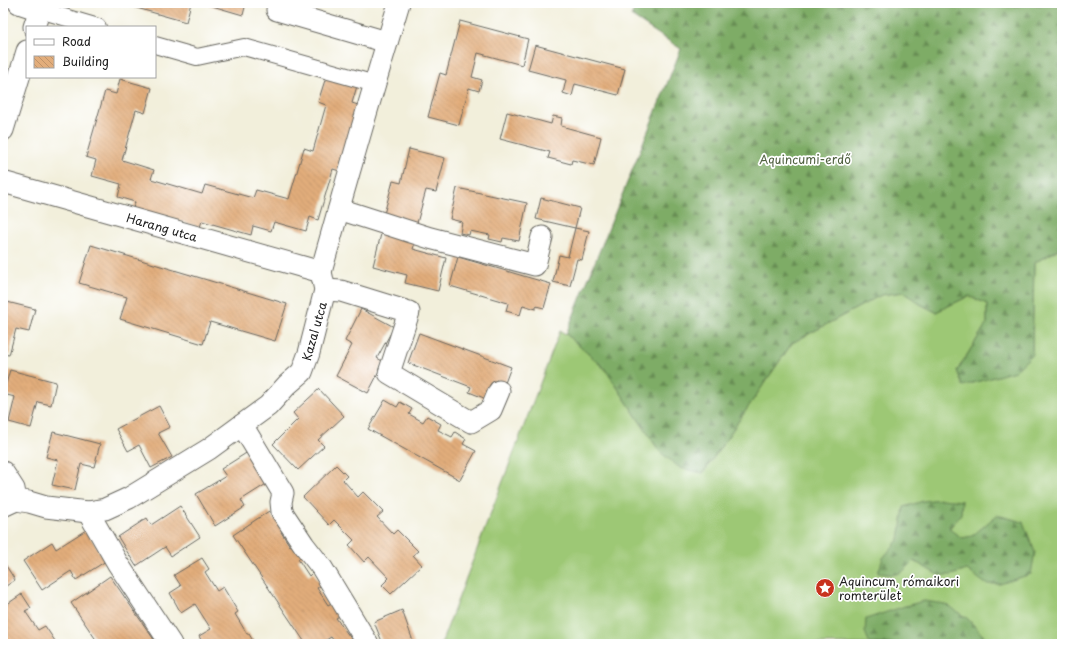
<svg xmlns="http://www.w3.org/2000/svg" width="1065" height="647" font-family="'Playpen Sans',sans-serif">
<defs>
<pattern id="forest-firs" width="22" height="20" patternUnits="userSpaceOnUse"><rect width="22" height="20" fill="#7eac66"/><path d="M5 1l3.5 6h-7zM16 11l3.5 6h-7z" fill="#668b53"/></pattern>
<pattern id="building-back-hatch" width="6" height="6" patternUnits="userSpaceOnUse"><rect width="6" height="6" fill="#e2ad7b"/><path d="M-1 5l2 2M0 0l6 6M5-1l2 2" fill="none" stroke="#c1946a"/></pattern>
</defs>
<rect width="100%" height="100%" fill="#fff"/>
<filter id="ink" filterUnits="userSpaceOnUse"><feTurbulence type="fractalNoise" baseFrequency=".025" numOctaves="2"/><feDisplacementMap in="SourceGraphic" scale="8" xChannelSelector="R" yChannelSelector="G"/><feConvolveMatrix kernelMatrix="1 2 1 2 8 2 1 2 1" color-interpolation-filters="sRGB"/></filter>
<filter id="wash" filterUnits="userSpaceOnUse"><feTurbulence type="fractalNoise" baseFrequency=".012" numOctaves="4" result="noise"/><feDisplacementMap in="SourceGraphic" scale="16" xChannelSelector="R" yChannelSelector="G"/><feGaussianBlur stdDeviation="0.9" result="paint"/><feColorMatrix in="noise" values="0 0 0 0 0 0 0 0 0 0 0 0 0 0 0 0 0 1.4 0 .05"/><feComposite in="paint" operator="in"/></filter>
<g filter="url(#wash)">
<rect width="100%" height="100%" fill="#f2efdb"/>
<polygon fill="#9dc875" stroke="#5c7248" points="1062,247 1062,644 441,644 560,331 566,334 605,369 660,452 703,473 792,343 881,295 904,292 920,304 936,312 969,296 987,304 987,323 957,371 1032,355 1034,263"/>
<g fill="url(#forest-firs)" stroke="#4d6441">
<polygon points="637,3 1062,3 1062,247 1034,263 1032,355 1015,371 963,386 957,371 987,323 987,304 969,296 936,312 920,304 904,292 881,295 792,343 703,473 680,468 660,452 605,369 566,334 681,49 631,16"/>
<path d="M942,499L962,501L961,514L949,529L962,538L972,536L997,515L1023,522L1035,552L1031,574L1000,584H986L967,570L951,575H938L914,561C900,575 898,576 878,573L883,558L899,539L904,507L923,501Z"/>
<polygon points="924,601 945,604 967,618 991,644 870,644 865,632 866,619 905,606"/>
</g>
<g id="blocks">
<g fill="url(#building-back-hatch)">
<polygon points="119,3 191,3 186,22"/>
<polygon points="202,3 246,3 243,15"/>
<polygon points="460,21 528,39 522,65 478,53 472,77 482,80 479,91 469,88 459,125 428,117 440,73 446,75"/>
<polygon points="535,45 625,69 618,95 575,84 572,96 563,93 566,80 528,70"/>
<polygon points="326,77 357,86 352,103 361,106 343,172 333,169 318,220 310,217 306,231 274,222 271,231 253,226 251,235 202,221 200,227 133,208 135,202 118,197 121,184 92,176 96,160 86,157 105,91 116,94 120,79 152,88 145,113 136,110 122,160 154,170 151,179 202,194 205,185 253,198 256,190 289,199 304,148 313,151 326,105 318,102"/>
<polygon points="507,112 551,124 553,116 562,118 561,126 601,137 594,165 572,160 571,164 548,158 550,152 500,139"/>
<polygon points="409,149 445,158 436,192 426,190 417,223 384,214 393,181 401,183"/>
<polygon points="457,188 527,203 519,241 503,238 502,242 489,239 490,235 470,231 469,235 460,233 462,222 450,219"/>
<polygon points="541,198 580,208 575,228 536,219"/>
<polygon points="575,228 589,231 582,260 577,259 570,286 553,282 559,255 568,257"/>
<polygon points="382,230 416,239 413,249 446,258 438,291 405,283 407,275 373,266"/>
<polygon points="91,245 287,304 275,341 210,322 203,344 120,319 127,297 79,283"/>
<polygon points="458,257 551,284 544,308 536,306 536,309 523,305 520,315 506,311 508,303 450,286"/>
<polygon points="3,301 35,309 29,332 16,329 9,355 3,354"/>
<polygon points="361,309 394,327 377,358 384,362 368,393 336,376 352,345 345,341"/>
<polygon points="419,333 511,367 505,383 496,380 491,395 486,393 484,398 469,392 471,387 408,363"/>
<polygon points="10,370 56,382 51,405 38,402 31,428 9,422 15,397 3,394"/>
<polygon points="319,389 344,416 318,440 324,446 298,470 273,444 298,419 293,413"/>
<polygon points="385,400 397,407 400,402 412,409 409,414 423,422 427,416 441,424 438,430 452,437 455,432 466,439 463,444 476,451 460,480 368,429"/>
<polygon points="159,406 170,427 158,433 172,457 151,468 139,445 128,451 116,429"/>
<polygon points="53,432 100,444 94,467 81,464 75,490 52,485 58,460 46,457"/>
<polygon points="251,450 271,481 241,500 245,507 215,526 196,494 226,476 221,469"/>
<polygon points="336,465 347,476 343,480 358,497 363,492 383,512 377,517 393,534 397,530 418,551 413,555 422,565 391,594 382,585 389,578 369,557 364,562 349,545 354,540 334,520 329,525 303,497"/>
<polygon points="180,506 200,537 171,556 165,547 136,566 118,537 147,518 151,525"/>
<polygon points="269,511 274,520 279,517 287,529 281,532 290,546 295,542 304,556 298,559 309,576 313,572 322,585 317,588 328,605 333,602 341,615 336,618 355,644 336,644 331,637 320,644 306,644 233,535"/>
<polygon points="86,530 106,561 76,580 71,571 42,590 23,561 52,542 56,549"/>
<polygon points="202,558 209,569 205,572 217,591 223,587 238,612 235,614 247,634 249,634 255,644 203,644 199,636 211,629 195,604 181,613 170,593 181,586 174,575"/>
<polygon points="3,561 15,580 3,588"/>
<polygon points="110,576 157,644 99,644 71,603"/>
<polygon points="22,594 31,608 25,611 38,630 45,626 57,644 3,644 3,607"/>
<polygon points="402,610 414,644 383,644 374,622"/>
</g>
</g>
</g>
<g filter="url(#ink)">
<use href="#blocks" fill-opacity="0" stroke="#67665f" stroke-width="1"/>
<g fill="none" stroke-linecap="round" stroke-linejoin="round">
<g stroke="#67665f" stroke-width="18">
<g id="pedestrian">
<polyline points="40,10 98,27"/>
<polyline points="155,45 197,57 244,47 375,84"/>
</g>
</g>
<g stroke="#67665f" stroke-width="23">
<g id="minor">
<polyline points="19,3 40,10"/>
<polyline points="279,3 277,10 387,42"/>
<polyline points="34,27 42,3"/>
<polyline points="3,130 27,51"/>
<polyline points="3,182 321,272"/>
<polyline points="339,209 430,238 535,265 542,237"/>
<polyline points="325,290 341,291 409,312 389,373 471,422 491,410 499,391"/>
<polyline points="242,425 283,493 281,502 282,512 304,545 322,568 368,644"/>
<polyline points="3,472 14,489 16,500"/>
<path d="M3,506L16,500L29,502L46,507L88,512L105,509L129,498L209,449L268,406L287,385L302,372L309,353L325,290L321,272C346,182 372,92 399,3"/>
<polyline points="88,512 118,564 171,644"/>
</g>
</g>
<use href="#pedestrian" stroke="#fff" stroke-width="16"/>
<use href="#minor" stroke="#fff" stroke-width="21"/>
</g>
</g>
<defs>
<g id="sight-disc" transform="scale(1)"><circle r="9.5" fill="#c8321e" stroke="#fff"/><path d="M0-6L1.8-2.2L6-1.7L2.9 1.2L3.7 5.4L0 3.3L-3.7 5.4L-2.9 1.2L-6-1.7L-1.8-2.2Z" fill="#fff"/></g>
</defs>
<g fill-rule="evenodd">
<use href="#sight-disc" x="825" y="588"/>
</g>
<g text-anchor="middle" dominant-baseline="central" stroke-width="3.5" stroke-linejoin="round" paint-order="stroke">
<g font-size="12" fill="#506140" stroke="#fff">
<text x="805" y="159">Aquincumi-erdő</text>
</g>
<g font-size="12" fill="#1c1c1c" stroke="#fff">
<text transform="translate(162 227) rotate(16)">Harang utca</text>
<text transform="translate(314 331) rotate(-74)">Kazal utca</text>
</g>
<g font-size="12" fill="#1c1c1c" stroke="#fff" text-anchor="start">
<text x="839" y="581">Aquincum, rómaikori<tspan x="839" dy="14">romterület</tspan></text>
</g>
</g>
<rect width="1065" height="647" fill="none" stroke="#fff" stroke-width="16"/>
<rect x="26" y="26" width="130" height="52" fill="#ffffff" stroke="#a4a4a4"/>
<rect x="34" y="39" width="20" height="6" fill="#ffffff" stroke="#a4a4a4"/>
<text x="62" y="46" font-size="12" fill="#1c1c1c">Road</text>
<rect x="34" y="56" width="20" height="12" fill="url(#building-back-hatch)" stroke="#a4a4a4"/>
<text x="62" y="66" font-size="12" fill="#1c1c1c">Building</text>
</svg>
